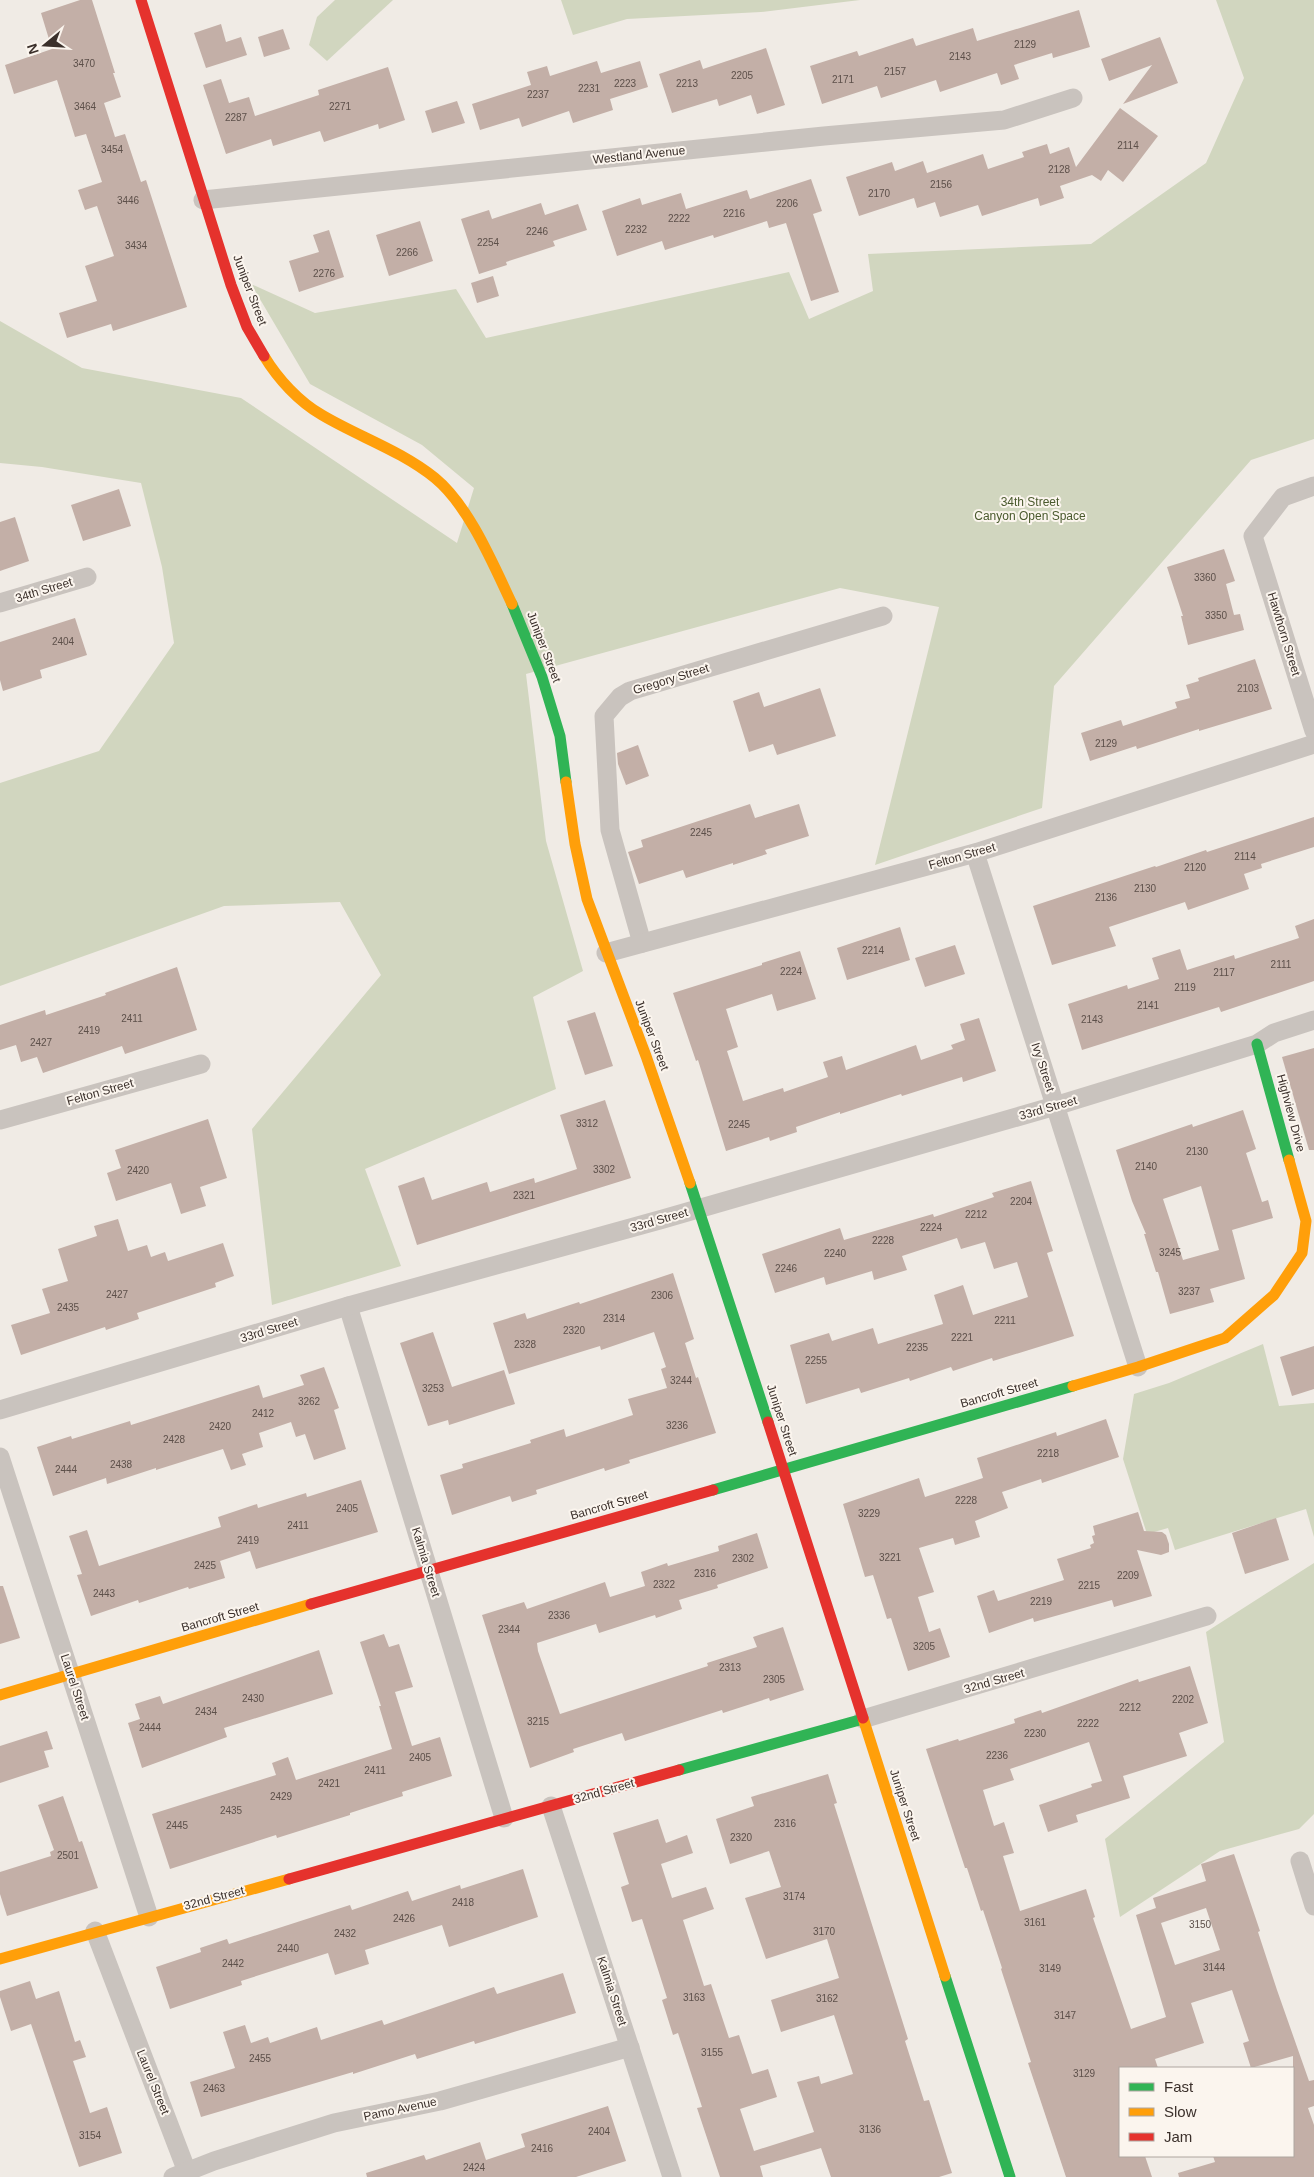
<svg xmlns="http://www.w3.org/2000/svg" width="1314" height="2177" font-family="Helvetica,sans-serif">
<rect width="100%" height="100%" fill="#f0ebe5"/>
<g fill="#d1d6bf">
<polygon points="335,0 393,0 327,61 309,45 317,17"/>
<polygon points="561,0 860,0 761,12 627,19 573,35"/>
<polygon points="1216,0 1314,0 1314,439 1251,460 1054,686 1042,808 875,865 939,607 840,588 526,674 546,841 583,971 533,997 556,1089 365,1169 401,1266 272,1305 252,1129 381,975 340,902 224,906 0,986 0,783 99,751 174,643 162,567 141,483 42,467 0,463 0,321 82,368 241,398 457,543 474,488 422,445 310,384 251,284 315,313 456,289 486,338 789,272 809,319 873,291 868,254 1091,244 1206,163 1244,78"/>
<polygon points="1263,1344 1279,1406 1314,1403 1314,1537 1306,1509 1175,1550 1168,1528 1147,1534 1123,1459 1134,1394 1169,1383"/>
<polygon points="1314,1563 1314,1814 1299,1829 1220,1851 1120,1917 1105,1839 1224,1742 1206,1632"/>
</g>
<g fill="#c3afa7" fill-rule="evenodd">
<polygon points="80,0 92,0 115,73 113,73 121,97 104,103 115,137 125,134 141,182 146,180 187,307 113,331 111,324 67,338 59,313 97,301 85,266 114,256 97,206 85,210 78,190 102,182 86,134 75,137 57,80 14,94 5,65 52,49 41,13"/>
<polygon points="1079,10 1090,47 1053,58 1052,53 1014,65 1019,79 1001,85 997,73 940,92 936,80 881,98 877,86 822,104 810,66 857,51 859,56 913,38 916,46 973,28 977,41"/>
<polygon points="221,24 226,42 241,37 247,55 206,68 194,33"/>
<polygon points="283,29 290,49 264,57 258,37"/>
<polygon points="1160,37 1178,83 1123,104 1152,65 1109,81 1101,59"/>
<polygon points="766,48 785,105 757,114 751,95 719,106 717,99 672,113 659,74 700,60 703,69"/>
<polygon points="597,61 601,73 640,61 648,87 610,99 613,110 573,123 569,111 522,127 519,118 480,130 472,104 531,85 527,72 547,66 550,76"/>
<polygon points="388,67 405,120 379,129 378,124 324,142 320,131 273,146 271,139 226,154 203,85 221,79 229,103 249,97 255,116 319,95 318,90"/>
<polygon points="457,101 465,123 432,133 425,111"/>
<polygon points="1120,108 1158,136 1123,182 1108,170 1101,181 1092,175 1060,186 1064,198 1040,206 1038,198 982,216 978,205 940,217 935,202 917,208 914,198 859,216 846,177 892,162 895,171 923,161 927,173 983,154 988,169 1024,157 1022,152 1047,144 1050,154 1069,147 1076,167"/>
<polygon points="811,179 822,211 813,214 839,292 811,301 786,223 769,228 767,221 714,238 713,235 665,250 662,241 617,256 602,211 640,198 642,205 681,193 686,209 747,190 750,199"/>
<polygon points="541,203 545,215 578,204 587,230 553,241 555,246 506,262 507,265 479,274 461,219 489,210 492,219"/>
<polygon points="420,221 433,261 389,276 376,235"/>
<polygon points="329,230 344,277 299,292 289,261 319,252 313,235"/>
<polygon points="493,276 499,296 477,303 471,283"/>
<polygon points="119,489 131,526 83,541 71,505"/>
<polygon points="15,517 29,561 0,571 0,522"/>
<polygon points="1224,549 1235,581 1226,584 1234,615 1240,614 1244,630 1188,645 1181,616 1183,616 1167,567"/>
<polygon points="75,618 87,655 40,670 42,678 3,691 0,680 0,642"/>
<polygon points="1255,659 1272,709 1199,731 1199,729 1137,749 1136,746 1090,761 1081,733 1121,720 1123,726 1177,708 1175,702 1190,698 1186,685 1199,681 1198,678"/>
<polygon points="820,688 836,736 777,755 773,744 749,752 733,701 759,692 764,707"/>
<polygon points="638,745 649,776 626,785 618,764 617,753"/>
<polygon points="750,804 755,818 799,804 809,836 765,850 767,854 733,865 733,863 686,878 683,870 639,884 628,852 643,847 641,840"/>
<polygon points="1314,817 1314,847 1261,864 1262,868 1244,874 1249,889 1188,910 1185,902 1109,927 1116,946 1052,965 1033,906 1155,866 1156,867 1206,850 1207,852"/>
<polygon points="1314,919 1314,981 1221,1012 1219,1007 1082,1050 1068,1004 1127,985 1128,989 1159,979 1152,958 1180,949 1187,970 1234,955 1235,959 1299,938 1295,926"/>
<polygon points="900,927 910,960 847,980 837,948"/>
<polygon points="955,945 965,974 925,987 915,958"/>
<polygon points="800,951 816,999 777,1011 772,994 726,1009 738,1047 727,1051 743,1101 783,1088 784,1092 828,1077 823,1062 842,1056 846,1070 916,1045 921,1060 953,1049 951,1045 965,1040 960,1024 979,1018 996,1071 963,1082 962,1077 902,1096 901,1094 840,1114 840,1112 796,1127 797,1132 770,1141 769,1137 726,1151 698,1060 696,1061 673,993 762,965 762,963"/>
<polygon points="177,967 197,1030 125,1054 122,1046 43,1073 37,1057 21,1062 16,1045 0,1050 0,1025 45,1010 46,1015 106,995 105,993"/>
<polygon points="595,1012 613,1066 585,1075 567,1021"/>
<polygon points="1314,1048 1314,1150 1309,1150 1282,1057"/>
<polygon points="605,1100 631,1178 417,1245 398,1186 424,1177 432,1200 487,1182 490,1192 534,1178 535,1183 577,1169 560,1115"/>
<path d="M1243,1110L1256,1149L1246,1153L1262,1202L1268,1200L1273,1218L1232,1230L1245,1279L1210,1289L1214,1302L1170,1314L1158,1272H1156L1144,1234H1146L1132,1201L1116,1150L1192,1124L1193,1127ZM1201,1186L1219,1250L1183,1260L1163,1199Z"/>
<polygon points="208,1119 227,1178 200,1187 206,1206 181,1214 171,1183 116,1201 107,1173 121,1168 115,1150"/>
<polygon points="1031,1181 1053,1251 1047,1253 1074,1336 993,1361 992,1358 953,1371 951,1367 910,1381 909,1378 861,1393 859,1388 806,1404 790,1345 829,1333 832,1341 873,1328 878,1344 943,1324 934,1295 963,1285 973,1315 1028,1297 1017,1262 994,1269 985,1242 961,1249 957,1238 902,1256 907,1270 874,1280 872,1271 826,1285 824,1277 775,1293 762,1254 840,1228 844,1240 933,1214 934,1217 994,1197 992,1193"/>
<polygon points="118,1219 128,1251 147,1245 151,1257 165,1252 168,1261 223,1243 234,1276 215,1283 216,1287 137,1313 139,1319 106,1330 105,1327 21,1355 11,1325 50,1313 42,1289 68,1281 58,1249 97,1236 94,1226"/>
<polygon points="673,1273 694,1339 685,1343 696,1378 698,1377 716,1433 629,1460 630,1463 605,1471 604,1468 536,1490 537,1494 512,1502 510,1496 452,1515 440,1475 463,1468 462,1464 531,1443 530,1440 564,1429 566,1437 633,1415 628,1399 667,1388 661,1369 666,1367 654,1332 601,1350 600,1346 509,1374 493,1323 525,1313 527,1319 579,1302 580,1304"/>
<polygon points="433,1332 452,1387 504,1370 515,1404 449,1425 448,1420 428,1426 400,1343"/>
<polygon points="1314,1346 1314,1389 1292,1396 1280,1357"/>
<polygon points="324,1367 339,1408 334,1410 346,1449 314,1460 305,1434 296,1437 291,1422 259,1433 263,1447 242,1454 246,1465 231,1470 223,1449 156,1470 156,1468 107,1484 106,1478 53,1496 37,1447 71,1436 72,1439 130,1421 131,1425 259,1385 263,1398 304,1385 300,1375"/>
<polygon points="1106,1419 1119,1457 1042,1483 1041,1479 1002,1492 1008,1508 975,1521 980,1537 955,1545 953,1538 919,1548 934,1592 918,1597 929,1632 940,1628 950,1657 908,1671 891,1618 887,1619 873,1575 865,1577 843,1504 919,1478 925,1497 983,1478 977,1458 1056,1432 1057,1436"/>
<polygon points="361,1480 378,1532 256,1569 250,1551 220,1561 225,1578 189,1589 188,1587 139,1603 138,1600 91,1616 77,1575 82,1574 69,1536 87,1530 99,1566 221,1527 218,1517 257,1504 258,1508 306,1493 307,1497"/>
<polygon points="1138,1512 1144,1531 1162,1532 1166,1535 1169,1544 1169,1552 1161,1555 1137,1550 1152,1596 1114,1607 1112,1600 1034,1622 1033,1618 989,1633 977,1596 994,1590 998,1601 1064,1580 1057,1559 1091,1548 1090,1545 1094,1543 1092,1536 1095,1535 1093,1526"/>
<polygon points="1276,1518 1289,1560 1245,1574 1232,1533"/>
<polygon points="757,1533 768,1568 717,1585 718,1588 679,1600 682,1609 656,1618 655,1615 599,1633 596,1624 537,1643 538,1651 560,1714 708,1666 707,1663 757,1647 753,1637 783,1627 804,1690 770,1701 769,1698 723,1713 722,1710 625,1741 622,1733 573,1749 574,1752 530,1768 482,1615 524,1602 527,1609 605,1582 610,1597 645,1586 641,1572 667,1563 668,1566 719,1551 718,1546"/>
<polygon points="0,1586 3,1586 20,1638 0,1644"/>
<polygon points="384,1634 389,1647 399,1644 413,1687 395,1692 412,1746 440,1737 452,1776 402,1792 403,1796 350,1813 350,1815 277,1838 276,1835 170,1869 152,1814 276,1775 272,1763 288,1757 296,1780 392,1749 379,1706 381,1706 360,1642"/>
<polygon points="319,1650 333,1694 224,1728 227,1737 142,1768 128,1723 140,1719 135,1704 160,1696 163,1704"/>
<path d="M1190,1666L1208,1723L1179,1733L1187,1756L1123,1776L1130,1798L1076,1815L1078,1822L1048,1832L1039,1805L1092,1787L1091,1784L1102,1781L1089,1742L1010,1769L1014,1780L983,1790L994,1826L1004,1822L1014,1853L1003,1856L1020,1911L1086,1889L1095,1917L1093,1918L1131,2029L1166,2017L1136,1915L1156,1908L1153,1898L1206,1881L1201,1864L1234,1854L1260,1931L1258,1932L1277,1990L1309,2081L1314,2080V2106L1308,2108L1314,2125V2177H1179L1178,2173L1215,2162L1213,2156H1293V2056L1251,2068L1243,2043L1249,2041L1232,1990L1191,2003L1204,2043L1155,2059L1158,2068H1120V2156H1145L1152,2177H1066L1028,2063L1031,2062L1001,1969L1002,1968L983,1910L981,1911L967,1868H965L926,1749L958,1739L959,1741L1015,1723L1014,1719L1041,1710L1042,1713L1138,1679L1139,1682ZM1206,1908L1220,1950L1175,1965L1161,1923Z"/>
<polygon points="47,1731 53,1749 44,1751 49,1767 0,1783 0,1746"/>
<polygon points="828,1774 837,1803 834,1804 908,2039 905,2041 924,2101 929,2100 952,2173 939,2177 831,2177 821,2148 760,2166 763,2177 720,2177 697,2108 702,2107 678,2033 673,2035 662,2000 667,1998 642,1919 632,1922 621,1887 629,1884 613,1833 658,1819 666,1843 687,1835 693,1853 661,1864 672,1898 706,1887 714,1909 683,1920 704,1986 711,1984 729,2038 739,2035 752,2074 768,2069 777,2097 740,2109 754,2151 814,2132 797,2082 819,2076 821,2084 853,2074 834,2015 781,2032 771,2000 839,1978 827,1939 766,1959 745,1898 781,1887 769,1851 730,1864 716,1819 754,1806 751,1797"/>
<polygon points="63,1796 79,1842 82,1841 98,1888 7,1916 0,1894 0,1872 51,1856 50,1852 54,1850 38,1805"/>
<polygon points="523,1869 538,1917 449,1947 442,1925 365,1950 369,1964 335,1975 328,1953 241,1981 242,1985 170,2009 156,1967 201,1952 200,1948 227,1939 229,1944 350,1905 352,1910 408,1891 412,1901 460,1885 461,1889"/>
<polygon points="563,1973 576,2013 475,2044 474,2041 417,2059 415,2054 353,2074 353,2072 201,2117 190,2082 235,2068 223,2032 245,2025 251,2043 268,2037 270,2043 317,2027 321,2040 382,2020 384,2025 494,1987 497,1994"/>
<polygon points="30,1981 36,1999 59,1991 75,2042 80,2040 86,2057 73,2061 90,2113 107,2107 122,2153 79,2167 31,2024 11,2031 0,1997 0,1991"/>
<polygon points="608,2106 626,2161 576,2177 367,2177 366,2173 424,2155 426,2160 480,2142 486,2160 525,2147 521,2134"/>
</g>
<g fill="none" stroke-linecap="round" stroke-linejoin="round">
<g stroke="#c9c3be" stroke-width="19">
<polyline points="203,200 824,136 1004,120 1073,98"/>
<polyline points="1314,486 1283,497 1253,536 1314,731"/>
<polyline points="0,603 87,577"/>
<polyline points="975,853 1138,1367"/>
<polyline points="642,943 610,830 604,716 620,697 630,691 883,616"/>
<polyline points="606,953 975,853 1314,744"/>
<polyline points="0,1120 201,1064"/>
<polyline points="348,1306 504,1818"/>
<polyline points="0,1410 348,1306 663,1219 1055,1106 1257,1044 1274,1033 1314,1020"/>
<polyline points="0,1457 149,1917"/>
<polyline points="863,1719 1207,1616"/>
<polyline points="551,1806 672,2177"/>
<polyline points="1300,1861 1314,1906"/>
<polyline points="95,1931 189,2177"/>
<polyline points="173,2177 214,2161 334,2123 440,2101 630,2047"/>
</g>
<g stroke="#30b455" stroke-width="11">
<polyline points="512,604 542,677 560,736 566,782"/>
<polyline points="1257,1044 1289,1160"/>
<polyline points="690,1183 768,1422"/>
<polyline points="713,1490 1073,1386"/>
<polyline points="679,1770 863,1719"/>
<polyline points="945,1976 1010,2177"/>
</g>
<g stroke="#ff9f0a" stroke-width="11">
<path d="M264,356C278,379 299,402 322,415C359,437 400,450 435,478C469,506 493,564 512,604"/>
<polyline points="566,782 575,844 587,899 646,1056 690,1183"/>
<polyline points="1073,1386 1138,1367 1225,1338 1274,1295 1302,1253 1306,1221 1289,1160"/>
<polyline points="0,1695 311,1604"/>
<polyline points="863,1718 945,1976"/>
<polyline points="0,1959 289,1879"/>
</g>
<g stroke="#e5322d" stroke-width="11">
<polyline points="141,0 231,285 247,327 264,356"/>
<polyline points="768,1422 863,1718"/>
<polyline points="311,1604 713,1490"/>
<polyline points="289,1879 679,1770"/>
</g>
</g>
<g text-anchor="middle" dominant-baseline="central" stroke-width="4" stroke-linejoin="round" paint-order="stroke">
<g font-size="10" fill="#5d504a">
<text x="1025" y="44">2129</text>
<text x="960" y="56">2143</text>
<text x="84" y="63">3470</text>
<text x="895" y="71">2157</text>
<text x="742" y="75">2205</text>
<text x="843" y="79">2171</text>
<text x="625" y="83">2223</text>
<text x="687" y="83">2213</text>
<text x="589" y="88">2231</text>
<text x="538" y="94">2237</text>
<text x="85" y="106">3464</text>
<text x="340" y="106">2271</text>
<text x="236" y="117">2287</text>
<text x="1128" y="145">2114</text>
<text x="112" y="149">3454</text>
<text x="1059" y="169">2128</text>
<text x="941" y="184">2156</text>
<text x="879" y="193">2170</text>
<text x="128" y="200">3446</text>
<text x="787" y="203">2206</text>
<text x="734" y="213">2216</text>
<text x="679" y="218">2222</text>
<text x="636" y="229">2232</text>
<text x="537" y="231">2246</text>
<text x="488" y="242">2254</text>
<text x="136" y="245">3434</text>
<text x="407" y="252">2266</text>
<text x="324" y="273">2276</text>
<text x="1205" y="577">3360</text>
<text x="1216" y="615">3350</text>
<text x="63" y="641">2404</text>
<text x="1248" y="688">2103</text>
<text x="1106" y="743">2129</text>
<text x="701" y="832">2245</text>
<text x="1245" y="856">2114</text>
<text x="1195" y="867">2120</text>
<text x="1145" y="888">2130</text>
<text x="1106" y="897">2136</text>
<text x="873" y="950">2214</text>
<text x="1281" y="964">2111</text>
<text x="791" y="971">2224</text>
<text x="1224" y="972">2117</text>
<text x="1185" y="987">2119</text>
<text x="1148" y="1005">2141</text>
<text x="132" y="1018">2411</text>
<text x="1092" y="1019">2143</text>
<text x="89" y="1030">2419</text>
<text x="41" y="1042">2427</text>
<text x="587" y="1123">3312</text>
<text x="739" y="1124">2245</text>
<text x="1197" y="1151">2130</text>
<text x="1146" y="1166">2140</text>
<text x="604" y="1169">3302</text>
<text x="138" y="1170">2420</text>
<text x="524" y="1195">2321</text>
<text x="1021" y="1201">2204</text>
<text x="976" y="1214">2212</text>
<text x="931" y="1227">2224</text>
<text x="883" y="1240">2228</text>
<text x="1170" y="1252">3245</text>
<text x="835" y="1253">2240</text>
<text x="786" y="1268">2246</text>
<text x="1189" y="1291">3237</text>
<text x="117" y="1294">2427</text>
<text x="662" y="1295">2306</text>
<text x="68" y="1307">2435</text>
<text x="614" y="1318">2314</text>
<text x="1005" y="1320">2211</text>
<text x="574" y="1330">2320</text>
<text x="962" y="1337">2221</text>
<text x="525" y="1344">2328</text>
<text x="917" y="1347">2235</text>
<text x="816" y="1360">2255</text>
<text x="681" y="1380">3244</text>
<text x="433" y="1388">3253</text>
<text x="309" y="1401">3262</text>
<text x="263" y="1413">2412</text>
<text x="677" y="1425">3236</text>
<text x="220" y="1426">2420</text>
<text x="174" y="1439">2428</text>
<text x="1048" y="1453">2218</text>
<text x="121" y="1464">2438</text>
<text x="66" y="1469">2444</text>
<text x="966" y="1500">2228</text>
<text x="347" y="1508">2405</text>
<text x="869" y="1513">3229</text>
<text x="298" y="1525">2411</text>
<text x="248" y="1540">2419</text>
<text x="890" y="1557">3221</text>
<text x="743" y="1558">2302</text>
<text x="205" y="1565">2425</text>
<text x="705" y="1573">2316</text>
<text x="1128" y="1575">2209</text>
<text x="664" y="1584">2322</text>
<text x="1089" y="1585">2215</text>
<text x="104" y="1593">2443</text>
<text x="1041" y="1601">2219</text>
<text x="559" y="1615">2336</text>
<text x="509" y="1629">2344</text>
<text x="924" y="1646">3205</text>
<text x="730" y="1667">2313</text>
<text x="774" y="1679">2305</text>
<text x="253" y="1698">2430</text>
<text x="1183" y="1699">2202</text>
<text x="1130" y="1707">2212</text>
<text x="206" y="1711">2434</text>
<text x="538" y="1721">3215</text>
<text x="1088" y="1723">2222</text>
<text x="150" y="1727">2444</text>
<text x="1035" y="1733">2230</text>
<text x="997" y="1755">2236</text>
<text x="420" y="1757">2405</text>
<text x="375" y="1770">2411</text>
<text x="329" y="1783">2421</text>
<text x="281" y="1796">2429</text>
<text x="231" y="1810">2435</text>
<text x="785" y="1823">2316</text>
<text x="177" y="1825">2445</text>
<text x="741" y="1837">2320</text>
<text x="68" y="1855">2501</text>
<text x="794" y="1896">3174</text>
<text x="463" y="1902">2418</text>
<text x="404" y="1918">2426</text>
<text x="1035" y="1922">3161</text>
<text x="1200" y="1924">3150</text>
<text x="824" y="1931">3170</text>
<text x="345" y="1933">2432</text>
<text x="288" y="1948">2440</text>
<text x="233" y="1963">2442</text>
<text x="1214" y="1967">3144</text>
<text x="1050" y="1968">3149</text>
<text x="694" y="1997">3163</text>
<text x="827" y="1998">3162</text>
<text x="1065" y="2015">3147</text>
<text x="712" y="2052">3155</text>
<text x="260" y="2058">2455</text>
<text x="1084" y="2073">3129</text>
<text x="214" y="2088">2463</text>
<text x="870" y="2129">3136</text>
<text x="599" y="2131">2404</text>
<text x="90" y="2135">3154</text>
<text x="542" y="2148">2416</text>
<text x="474" y="2167">2424</text>
</g>
<g font-size="12" fill="#3b302b" stroke="#fbf5ee">
<text transform="translate(639 155) rotate(-6)">Westland Avenue</text>
<text transform="translate(250 290) rotate(69)">Juniper Street</text>
<text transform="translate(44 590) rotate(-17)">34th Street</text>
<text transform="translate(1284 634) rotate(73)">Hawthorn Street</text>
<text transform="translate(544 647) rotate(69)">Juniper Street</text>
<text transform="translate(671 679) rotate(-17)">Gregory Street</text>
<text transform="translate(962 856) rotate(-16)">Felton Street</text>
<text transform="translate(652 1035) rotate(69)">Juniper Street</text>
<text transform="translate(1043 1067) rotate(72)">Ivy Street</text>
<text transform="translate(100 1092) rotate(-16)">Felton Street</text>
<text transform="translate(1048 1108) rotate(-16)">33rd Street</text>
<text transform="translate(1291 1113) rotate(75)">Highview Drive</text>
<text transform="translate(659 1220) rotate(-16)">33rd Street</text>
<text transform="translate(269 1330) rotate(-17)">33rd Street</text>
<text transform="translate(999 1393) rotate(-16)">Bancroft Street</text>
<text transform="translate(782 1420) rotate(72)">Juniper Street</text>
<text transform="translate(609 1505) rotate(-16)">Bancroft Street</text>
<text transform="translate(426 1562) rotate(73)">Kalmia Street</text>
<text transform="translate(220 1617) rotate(-16)">Bancroft Street</text>
<text transform="translate(994 1681) rotate(-16)">32nd Street</text>
<text transform="translate(75 1687) rotate(72)">Laurel Street</text>
<text transform="translate(604 1791) rotate(-16)">32nd Street</text>
<text transform="translate(905 1805) rotate(72)">Juniper Street</text>
<text transform="translate(214 1898) rotate(-15)">32nd Street</text>
<text transform="translate(612 1991) rotate(72)">Kalmia Street</text>
<text transform="translate(153 2082) rotate(68)">Laurel Street</text>
<text transform="translate(400 2109) rotate(-12)">Pamo Avenue</text>
</g>
<g font-size="12" fill="#4a5a2e" stroke="#fbf5ee">
<text x="1030" y="502">34th Street<tspan x="1030" dy="14">Canyon Open Space</tspan></text>
</g>
</g>
<rect x="1119" y="2067" width="175" height="90" fill="#fbf5ee" stroke="#aea6a0"/>
<rect x="1129" y="2083" width="25" height="8" fill="#30b455" stroke="#aea6a0"/>
<text x="1164" y="2092" font-size="15" fill="#3b302b">Fast</text>
<rect x="1129" y="2108" width="25" height="8" fill="#ff9f0a" stroke="#aea6a0"/>
<text x="1164" y="2117" font-size="15" fill="#3b302b">Slow</text>
<rect x="1129" y="2133" width="25" height="8" fill="#e5322d" stroke="#aea6a0"/>
<text x="1164" y="2142" font-size="15" fill="#3b302b">Jam</text>
<g transform="translate(45 45) rotate(252)" stroke="#fbf5ee" stroke-width="4" paint-order="stroke">
<path d="M0-4L9 19L0 12L-9 19Z" fill="#3b302b"/>
<text y="-8" font-size="14" font-weight="bold" text-anchor="middle" fill="#3b302b">N</text>
</g>
</svg>
